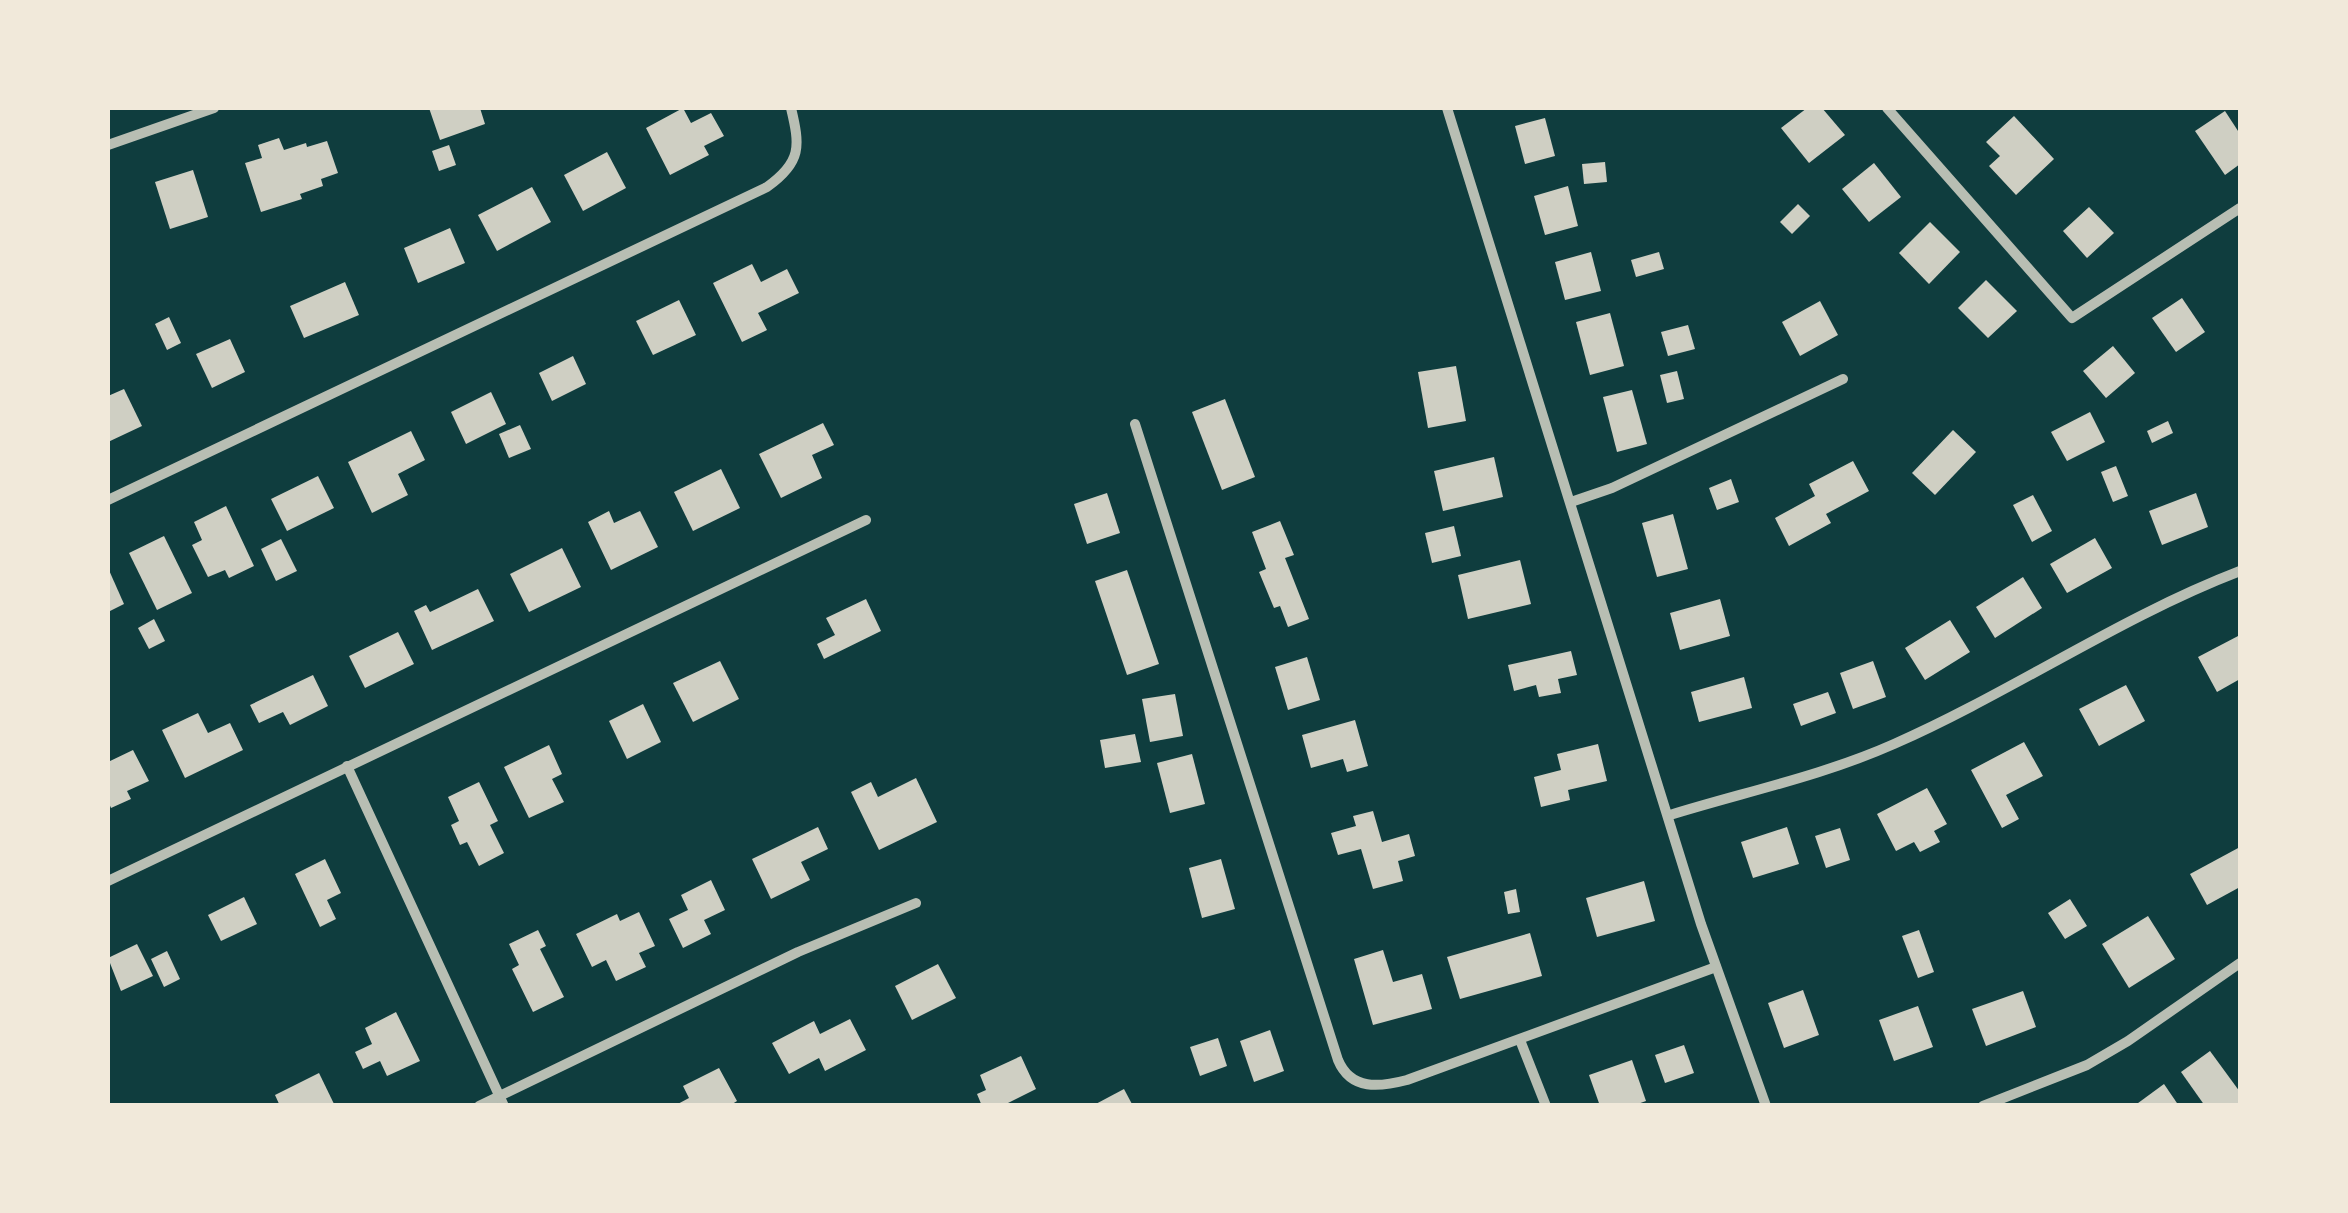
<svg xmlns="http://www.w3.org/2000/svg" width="2348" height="1213" font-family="'Public Sans',sans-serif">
<rect width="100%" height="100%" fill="#0f3d3e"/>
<g fill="#cfcfc3">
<polygon points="429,108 480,108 485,124 440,140"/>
<polygon points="683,108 691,123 711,113 724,136 704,146 709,155 670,175 646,128"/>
<polygon points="1807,108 1822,108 1845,135 1809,163 1781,128"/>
<polygon points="2225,111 2240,134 2240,164 2225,175 2195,131"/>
<polygon points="2014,116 2054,159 2016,195 1989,166 2000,156 1986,142"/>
<polygon points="1545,118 1555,156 1525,164 1515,126"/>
<polygon points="279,138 284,150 306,143 307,147 327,141 338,173 321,179 323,186 300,194 302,199 261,212 245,163 262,158 258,145"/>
<polygon points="449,145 456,165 439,171 432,151"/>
<polygon points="607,152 626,188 583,211 564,175"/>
<polygon points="1605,162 1607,182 1584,184 1582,164"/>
<polygon points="1874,163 1901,197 1869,222 1842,189"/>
<polygon points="193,170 208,217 170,229 155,182"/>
<polygon points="1568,186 1578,226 1545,235 1534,196"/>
<polygon points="532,187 551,222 497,251 478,215"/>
<polygon points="1798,204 1810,216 1792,234 1780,222"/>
<polygon points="2089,207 2114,233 2087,258 2063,231"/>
<polygon points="1930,222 1960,252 1929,284 1899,253"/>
<polygon points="450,228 465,263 418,283 404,248"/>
<polygon points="1591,252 1601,291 1565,300 1555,262"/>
<polygon points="1659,252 1664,269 1636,277 1631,260"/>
<polygon points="752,264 761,282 787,269 799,293 758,313 767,330 742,342 713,283"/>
<polygon points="1986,280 2017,311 1988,338 1958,308"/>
<polygon points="345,282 359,315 304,338 290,306"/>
<polygon points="2182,298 2205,332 2176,352 2152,318"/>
<polygon points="679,300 696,335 653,355 636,321"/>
<polygon points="1820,301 1838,335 1800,356 1782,322"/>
<polygon points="1610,313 1624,366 1590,375 1576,322"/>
<polygon points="169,317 181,343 167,350 155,324"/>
<polygon points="1688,325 1695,349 1668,356 1661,332"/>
<polygon points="230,339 245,372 212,388 196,354"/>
<polygon points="2113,346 2135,373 2106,398 2083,371"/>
<polygon points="573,356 586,384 552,401 539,373"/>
<polygon points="1456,366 1466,421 1428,428 1418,372"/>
<polygon points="1677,371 1684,399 1667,403 1660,375"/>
<polygon points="124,389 142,426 108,442 108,396"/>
<polygon points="1632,390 1647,444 1617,452 1603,397"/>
<polygon points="491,392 506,424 466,444 451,412"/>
<polygon points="1225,399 1255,477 1222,490 1192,412"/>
<polygon points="2090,412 2105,442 2067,461 2051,432"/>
<polygon points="2168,421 2173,433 2152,443 2147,431"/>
<polygon points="823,423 834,445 812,455 822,478 781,498 759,454"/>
<polygon points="520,425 531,449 509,458 499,434"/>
<polygon points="1953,430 1976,452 1935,495 1912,473"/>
<polygon points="411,431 425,460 398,474 408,495 372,513 348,462"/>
<polygon points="1494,457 1503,497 1443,511 1434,471"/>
<polygon points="1853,461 1869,491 1826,514 1831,523 1789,546 1775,518 1815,496 1809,484"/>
<polygon points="2116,466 2128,496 2113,502 2101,472"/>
<polygon points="721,469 740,508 693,531 674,492"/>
<polygon points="318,476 334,508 287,531 271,499"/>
<polygon points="1731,479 1739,502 1717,510 1709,488"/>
<polygon points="1107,493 1120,533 1087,544 1074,504"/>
<polygon points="2196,493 2208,527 2162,545 2149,511"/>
<polygon points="2033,495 2052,531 2032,542 2013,505"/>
<polygon points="226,506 254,566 229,578 225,570 208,577 192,545 202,540 194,522"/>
<polygon points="609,511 614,523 640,511 658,547 611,570 588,522"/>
<polygon points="1673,514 1688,569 1657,577 1642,523"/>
<polygon points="1280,521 1294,555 1285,558 1309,619 1288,627 1280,606 1274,608 1259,572 1266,569 1252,532"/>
<polygon points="1454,526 1461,556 1432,563 1425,533"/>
<polygon points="164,536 192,593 157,610 129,553"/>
<polygon points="2095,538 2112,568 2067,593 2050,564"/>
<polygon points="281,539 297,571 276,581 261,549"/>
<polygon points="562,548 581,587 529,612 510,574"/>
<polygon points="1520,560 1531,604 1468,619 1458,575"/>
<polygon points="108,568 124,604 108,612"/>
<polygon points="1127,570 1159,664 1127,675 1095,581"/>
<polygon points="2023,577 2042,608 1995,638 1976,607"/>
<polygon points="478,589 494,621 432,650 414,611 426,605 430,612"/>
<polygon points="866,599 881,631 824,659 817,644 835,635 826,618"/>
<polygon points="1720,599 1730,636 1680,650 1670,613"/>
<polygon points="154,619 165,641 149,649 138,628"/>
<polygon points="1950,620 1970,652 1925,680 1905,648"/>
<polygon points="398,632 414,664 365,688 349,656"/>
<polygon points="2240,635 2240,679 2217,692 2198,657"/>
<polygon points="1571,651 1577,675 1558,679 1561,693 1539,697 1536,685 1514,691 1508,665"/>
<polygon points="1307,657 1320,700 1288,710 1275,667"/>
<polygon points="720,661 739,699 693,722 673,683"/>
<polygon points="1873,661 1886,697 1853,709 1840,673"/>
<polygon points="313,675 328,706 290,725 283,712 259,723 250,705"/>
<polygon points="1744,677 1752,708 1699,722 1691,692"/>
<polygon points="2126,685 2145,721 2099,746 2079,709"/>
<polygon points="1828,692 1836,713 1801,726 1793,704"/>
<polygon points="1175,694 1183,736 1150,742 1142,699"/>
<polygon points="643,704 661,742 627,759 609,721"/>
<polygon points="198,713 208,733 230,723 243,750 185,778 162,730"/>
<polygon points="1355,720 1368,766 1347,772 1343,759 1311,768 1302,735"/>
<polygon points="1135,734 1141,762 1105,768 1100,740"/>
<polygon points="2024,742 2043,776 2006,795 2019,819 2002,828 1971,770"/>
<polygon points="1598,744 1607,781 1568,790 1570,800 1541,807 1534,777 1561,770 1557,754"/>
<polygon points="549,745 562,774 552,779 564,802 529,818 504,767"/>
<polygon points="133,750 149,781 127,791 131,799 111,808 108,801 108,762"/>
<polygon points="1192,754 1205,804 1170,813 1157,763"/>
<polygon points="916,778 937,822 879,850 851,792 871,782 878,797"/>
<polygon points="479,782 498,821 490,825 504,853 479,866 467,842 460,845 451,825 459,821 448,797"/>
<polygon points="1927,788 1947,824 1934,831 1940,842 1920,852 1914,842 1896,851 1877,814"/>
<polygon points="1373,811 1382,842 1409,834 1415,856 1398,861 1403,881 1373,889 1361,849 1338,855 1331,833 1356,826 1353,816"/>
<polygon points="818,827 828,849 801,862 810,880 771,899 752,859"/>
<polygon points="1787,827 1799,864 1753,878 1741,842"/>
<polygon points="1840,828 1850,860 1826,868 1815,836"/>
<polygon points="2240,847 2240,887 2207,905 2190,874"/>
<polygon points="325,859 341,893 327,900 336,919 320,927 295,874"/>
<polygon points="1221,859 1235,909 1202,918 1189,868"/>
<polygon points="711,880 725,910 704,920 711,934 683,948 669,919 688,910 681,895"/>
<polygon points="1644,881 1655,921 1597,937 1586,898"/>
<polygon points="1516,889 1520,912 1508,914 1504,892"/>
<polygon points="244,897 257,924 221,941 208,915"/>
<polygon points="2070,899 2087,926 2065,939 2048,913"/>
<polygon points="639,912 655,946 639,953 646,967 616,981 606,960 592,967 576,934 617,914 620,921"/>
<polygon points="2148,916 2175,959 2129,988 2102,944"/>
<polygon points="538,930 546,946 540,949 564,997 533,1012 512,969 519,965 509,944"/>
<polygon points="1919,930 1934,972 1918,978 1902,936"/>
<polygon points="1530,933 1542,976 1460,999 1447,957"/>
<polygon points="137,944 153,976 121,991 108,958"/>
<polygon points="1383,950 1393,982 1422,974 1432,1009 1373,1025 1354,959"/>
<polygon points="167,951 180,979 164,987 151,959"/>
<polygon points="938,964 956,998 912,1020 895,986"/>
<polygon points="1803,990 1819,1035 1784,1048 1768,1003"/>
<polygon points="2023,991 2036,1027 1986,1046 1972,1009"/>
<polygon points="1918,1006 1933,1047 1894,1061 1879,1020"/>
<polygon points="396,1012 420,1061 387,1076 380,1061 363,1069 355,1052 372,1044 365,1028"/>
<polygon points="850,1019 866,1050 825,1071 819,1058 789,1074 772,1043 814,1021 820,1034"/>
<polygon points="1270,1030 1284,1071 1254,1082 1240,1041"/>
<polygon points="1218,1038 1227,1066 1200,1076 1190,1047"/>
<polygon points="1684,1045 1694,1073 1665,1083 1655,1055"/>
<polygon points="2210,1051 2240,1092 2240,1106 2205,1106 2181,1072"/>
<polygon points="1021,1056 1036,1089 1002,1106 982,1106 977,1094 986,1090 980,1075"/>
<polygon points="1632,1060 1646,1101 1632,1106 1600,1106 1589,1075"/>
<polygon points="719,1068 737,1101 729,1106 674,1106 689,1098 683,1086"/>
<polygon points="319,1073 335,1106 280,1106 275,1095"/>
<polygon points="2164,1084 2179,1106 2134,1106"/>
<polygon points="1124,1089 1133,1106 1092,1106"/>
</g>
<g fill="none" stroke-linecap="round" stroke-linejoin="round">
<g stroke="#b8beb3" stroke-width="10">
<polyline points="1447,108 1701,924 1766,1106"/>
<polyline points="1887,108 2072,318 2240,208"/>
<polyline points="108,145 214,108"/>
<path d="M1135,424L1338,1060C1351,1091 1380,1087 1407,1080L1716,967"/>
<path d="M108,500L767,187C802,162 800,146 791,108"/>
<polyline points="1571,502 1612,488 1843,379"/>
<polyline points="347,766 504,1106"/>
<path d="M1670,815C1744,792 1822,776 1894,744C2012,692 2120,617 2240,571"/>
<polyline points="108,881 866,520"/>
<polyline points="1520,1040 1546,1106"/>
<polyline points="479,1106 798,952 916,903"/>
<polyline points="1983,1106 2087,1065 2128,1041 2240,963"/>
</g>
</g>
<rect width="2348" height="1213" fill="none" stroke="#f1e9da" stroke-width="220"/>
</svg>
